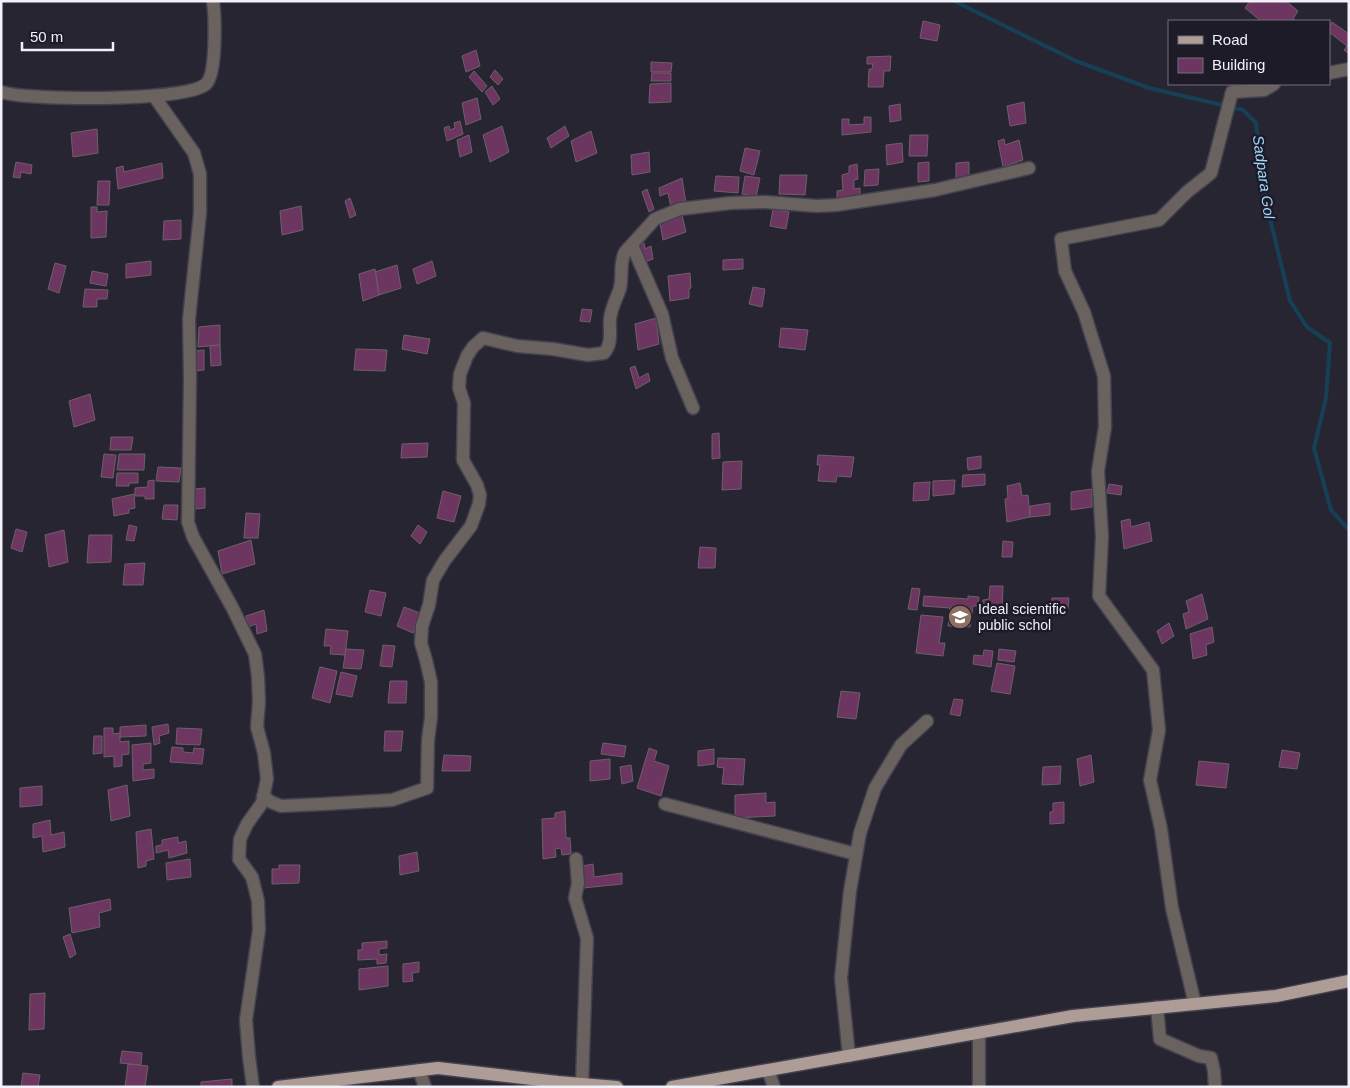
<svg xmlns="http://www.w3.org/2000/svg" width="1350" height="1088" font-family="Helvetica,sans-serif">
<rect width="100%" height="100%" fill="#282533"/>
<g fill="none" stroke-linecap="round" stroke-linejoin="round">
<polyline stroke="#154055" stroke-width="4" points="954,1 1076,61 1149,88 1243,110 1256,123 1265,198 1290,301 1307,327 1330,343 1326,398 1314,448 1331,510 1349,530"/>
</g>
<g fill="#6d3661" stroke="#6e5f6a">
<polygon points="1250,1 1286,1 1298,11 1293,19 1296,21 1261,21 1245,8"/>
<polygon points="923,21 940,25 937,41 920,38"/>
<polygon points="1332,22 1349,34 1349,54 1344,50 1347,46 1329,32 1329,27"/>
<polygon points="476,50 480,66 466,72 462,56"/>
<polygon points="891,56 890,71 884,71 883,87 868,87 869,69 872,69 873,64 867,64 867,57"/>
<polygon points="651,62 672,63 671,72 651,72"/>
<polygon points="495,70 503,79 498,85 490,77"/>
<polygon points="474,71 487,86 482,92 469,77"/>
<polygon points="652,73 671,73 671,81 651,81"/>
<polygon points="671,83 671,102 649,103 650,84"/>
<polygon points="492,86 500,99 493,105 485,92"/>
<polygon points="477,98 481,119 466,125 462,103"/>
<polygon points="1024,102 1026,123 1010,126 1007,106"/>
<polygon points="900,104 901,120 890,122 889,106"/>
<polygon points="864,117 871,117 871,132 842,135 842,119 849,119 849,125 864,124"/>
<polygon points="460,121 463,134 447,141 444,128 449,126 450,130 455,128 454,123"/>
<polygon points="502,126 509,152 490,162 483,135"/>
<polygon points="565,126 569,136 551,148 547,138"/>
<polygon points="97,129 98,153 73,157 71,133"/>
<polygon points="591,131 597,153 576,162 571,141"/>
<polygon points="469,135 472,152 460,157 457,140"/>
<polygon points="910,135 928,135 927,156 909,156"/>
<polygon points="1004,139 1005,145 1019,140 1023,160 1003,167 998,141"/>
<polygon points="902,143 903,162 887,165 886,145"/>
<polygon points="745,148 760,151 754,175 740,171"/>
<polygon points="649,152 650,172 632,175 631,155"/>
<polygon points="16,162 32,165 31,174 21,172 20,178 13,177"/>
<polygon points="929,162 929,181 918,182 918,163"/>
<polygon points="969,162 969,180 956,181 956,163"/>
<polygon points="162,163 163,178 118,189 116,168 123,166 124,172"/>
<polygon points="857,164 858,179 854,180 854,189 860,188 860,196 837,200 837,191 843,190 842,175 849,173 849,166"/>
<polygon points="879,169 878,185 864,186 865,170"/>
<polygon points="780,175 807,175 805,195 779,194"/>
<polygon points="716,176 739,177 738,193 714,191"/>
<polygon points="745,176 760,178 756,197 742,194"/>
<polygon points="682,178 686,203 671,208 668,193 660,196 659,188"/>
<polygon points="98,181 110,181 109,205 97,205"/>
<polygon points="647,189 654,209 649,212 642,192"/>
<polygon points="350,198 356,215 350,218 345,201"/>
<polygon points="301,206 303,230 282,235 280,211"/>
<polygon points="91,207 97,207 97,212 107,211 106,237 91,238"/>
<polygon points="773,209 789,212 786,229 770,226"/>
<polygon points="682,215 686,232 663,240 660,223"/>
<polygon points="181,220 181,239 163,240 164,221"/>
<polygon points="644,243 645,249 651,246 653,259 641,263 638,245"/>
<polygon points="743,259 743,269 723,270 723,260"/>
<polygon points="151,261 151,275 126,278 126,264"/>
<polygon points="432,261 436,276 417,284 413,269"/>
<polygon points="55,263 66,266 59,293 48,289"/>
<polygon points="397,265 401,288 379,295 375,272"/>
<polygon points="375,269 379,295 363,301 359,274"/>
<polygon points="92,271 108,274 106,286 90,283"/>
<polygon points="690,273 691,288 689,289 689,298 670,301 668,276"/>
<polygon points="753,287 765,289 762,307 749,304"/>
<polygon points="85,289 108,290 107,299 97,299 97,307 83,307"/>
<polygon points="582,309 592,310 590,322 580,321"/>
<polygon points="656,318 659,344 638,350 635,324"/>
<polygon points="220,325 220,345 198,347 199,327"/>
<polygon points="781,328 808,330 805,350 779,347"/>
<polygon points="404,335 430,339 427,354 402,349"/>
<polygon points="220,345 221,365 211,366 210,346"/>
<polygon points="356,349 387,350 385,371 354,370"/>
<polygon points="204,350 204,370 194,371 194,351"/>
<polygon points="635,366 639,378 648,373 650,381 636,389 630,368"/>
<polygon points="90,394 95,420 74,427 69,401"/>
<polygon points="719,433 720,458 712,459 712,434"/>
<polygon points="111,437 133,437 131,450 110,450"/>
<polygon points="428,443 427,457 401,458 402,444"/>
<polygon points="104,454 116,455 113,478 101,477"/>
<polygon points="119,454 145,454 144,470 117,470"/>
<polygon points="818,455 854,457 851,477 837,476 836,482 818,481 820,465 817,465"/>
<polygon points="981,456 981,468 968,470 967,458"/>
<polygon points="742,461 741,489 722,490 723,462"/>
<polygon points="158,467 181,468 179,482 156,481"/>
<polygon points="117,473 138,473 138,483 129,483 129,486 116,486"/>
<polygon points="985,474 985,485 962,487 963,475"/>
<polygon points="154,480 154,499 145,499 145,496 135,496 135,488 148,487 148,481"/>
<polygon points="955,480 954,494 933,496 933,481"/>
<polygon points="930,482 929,500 913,501 914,483"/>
<polygon points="1020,483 1022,496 1028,495 1030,517 1007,522 1005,499 1008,498 1007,486"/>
<polygon points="1109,484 1122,486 1121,495 1107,493"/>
<polygon points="205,488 205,508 195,509 195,489"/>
<polygon points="1092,489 1092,507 1071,510 1071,492"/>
<polygon points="443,491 461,496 454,522 437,518"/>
<polygon points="134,494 135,508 129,509 129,513 114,516 112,499"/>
<polygon points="1050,503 1050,515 1030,517 1030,506"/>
<polygon points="164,505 178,505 177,520 162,519"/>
<polygon points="246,513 260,514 258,538 244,538"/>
<polygon points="1130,519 1131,527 1149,522 1152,541 1124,549 1121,521"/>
<polygon points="129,525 137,527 134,541 126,540"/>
<polygon points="418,525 427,532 420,544 411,536"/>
<polygon points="16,529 27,532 22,552 11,548"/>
<polygon points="64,530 68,562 49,567 45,535"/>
<polygon points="89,535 112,535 111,562 87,563"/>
<polygon points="251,540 255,564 222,574 218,551"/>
<polygon points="1003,541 1013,542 1012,557 1002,557"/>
<polygon points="700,547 716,548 715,568 698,568"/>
<polygon points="145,563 143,585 123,585 125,564"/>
<polygon points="990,586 1003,586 1002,614 993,614 993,610 982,610 983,600 989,599"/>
<polygon points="912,588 920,589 917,610 908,609"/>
<polygon points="370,590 386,593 381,616 365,612"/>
<polygon points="1202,594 1208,619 1186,629 1183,614 1189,612 1186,601"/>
<polygon points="924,596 968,599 968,596 979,597 978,606 973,606 970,627 948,626 950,608 923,606"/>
<polygon points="1052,598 1069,598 1068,609 1051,609"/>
<polygon points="404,607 420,613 413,633 397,626"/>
<polygon points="264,610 267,631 257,634 256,624 248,627 246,616"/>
<polygon points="921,615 943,617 939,643 945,643 943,656 916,653"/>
<polygon points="1169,623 1174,636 1162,644 1157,631"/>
<polygon points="1212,627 1214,642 1206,645 1207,655 1193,659 1190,634"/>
<polygon points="326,629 348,631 345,655 330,654 331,646 324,646"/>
<polygon points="383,645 395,646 392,667 380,666"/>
<polygon points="346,649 364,650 361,669 343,668"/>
<polygon points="999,649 1016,651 1014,662 998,660"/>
<polygon points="984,650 993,651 991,667 973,664 974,655 983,656"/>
<polygon points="997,663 1015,666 1010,694 991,691"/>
<polygon points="320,667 337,671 330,703 312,698"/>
<polygon points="341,672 357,676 352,697 336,694"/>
<polygon points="390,681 407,681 406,703 388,703"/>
<polygon points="841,691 860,693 856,719 837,717"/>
<polygon points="954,699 963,700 960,716 950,714"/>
<polygon points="168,724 169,733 159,736 160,743 154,745 152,727"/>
<polygon points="146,725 146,736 120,737 120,727"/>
<polygon points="104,728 113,728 113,734 120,733 120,742 129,741 129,754 122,755 122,766 114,767 114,756 104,757"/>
<polygon points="177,728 202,729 200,745 176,744"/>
<polygon points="385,731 403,731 401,751 384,751"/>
<polygon points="94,736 102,736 102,753 93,754"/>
<polygon points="151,743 151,763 143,764 143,770 154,769 154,778 133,781 132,745"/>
<polygon points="603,743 626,746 624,757 601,754"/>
<polygon points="172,747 183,748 183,752 193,753 194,748 204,749 202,764 170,762"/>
<polygon points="649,748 657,751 654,761 669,766 661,796 637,788"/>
<polygon points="714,749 714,764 698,766 698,751"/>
<polygon points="1282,750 1300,753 1297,769 1279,767"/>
<polygon points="444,755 471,756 470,771 442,771"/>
<polygon points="1091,755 1094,782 1080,786 1077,759"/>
<polygon points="718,758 745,759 743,785 722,784 724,768 717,767"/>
<polygon points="610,759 610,779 590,781 590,761"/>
<polygon points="1199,761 1229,764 1226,788 1196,785"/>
<polygon points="631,765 633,781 622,784 620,767"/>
<polygon points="1061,766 1060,784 1042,785 1043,767"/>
<polygon points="127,785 130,816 111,821 108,790"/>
<polygon points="42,786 42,805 20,807 20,788"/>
<polygon points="766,793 766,803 775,802 775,816 735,818 735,795"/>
<polygon points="1064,802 1064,823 1050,824 1050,812 1053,812 1053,803"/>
<polygon points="565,811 566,838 570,838 571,854 562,855 561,848 555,849 556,857 543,859 542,819 555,818 555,813"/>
<polygon points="50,820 51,835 64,832 65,847 43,852 42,836 33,838 33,824"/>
<polygon points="151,829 154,859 146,861 146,866 138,868 136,832"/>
<polygon points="178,837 178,843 186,841 187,853 169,858 168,850 156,853 156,846 162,845 162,840"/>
<polygon points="417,852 419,871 400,875 399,856"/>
<polygon points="190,859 191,877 167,880 166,863"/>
<polygon points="593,864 594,877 622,873 622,884 583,888 582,866"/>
<polygon points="279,865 300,865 299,883 272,884 272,869 279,869"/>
<polygon points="110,899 111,910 99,913 100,927 72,933 69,908"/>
<polygon points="70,934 76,954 70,958 63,937"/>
<polygon points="387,941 387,948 379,949 379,955 387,954 386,963 377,964 377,959 358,960 358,950 362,950 362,943"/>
<polygon points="419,962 419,972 412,973 413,981 403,982 403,964"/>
<polygon points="388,966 388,986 359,990 359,969"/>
<polygon points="45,993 44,1029 29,1030 30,994"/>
<polygon points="122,1051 142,1053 141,1065 120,1063"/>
<polygon points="128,1064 148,1066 145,1087 125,1087"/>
<polygon points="23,1073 40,1075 38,1087 21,1087"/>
<polygon points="232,1079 232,1087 201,1087 201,1082"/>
</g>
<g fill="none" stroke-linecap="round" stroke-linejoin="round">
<g stroke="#44414f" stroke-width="15">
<g id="minor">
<polyline points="1329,73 1349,69"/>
<path d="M1,92C10,94 19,96 28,96C58,99 187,101 206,84C217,74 215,16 213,1"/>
<polyline points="154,96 194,153 200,174 200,213 189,319 190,379 188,522 193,537 232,607 255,654 258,677 259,702 257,727 264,753 267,779 262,803 247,824 240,839 239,859 252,877 258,901 259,930 246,1020 249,1057 253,1087"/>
<polyline points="632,245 662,314 672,358 693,408"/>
<path d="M263,796L271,802L281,806L324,804L392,800L427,788L428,740L431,717V682L426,660L421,643L422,626L429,605L433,580L445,560L471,526L479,504L480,495L477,485L463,460L464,403L459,388L460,374L467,356L473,347L483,338L517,346L553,349L588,355L604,353C613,343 609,331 610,319C611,308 617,298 620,288C623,276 619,264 625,252L655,219L680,209L731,203L765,202L817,206L836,205L935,190L1029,168"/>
<polyline points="665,804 856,854"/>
<polyline points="576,859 578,883 575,898 587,938 582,1084"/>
<polyline points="1195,1004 1172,908 1161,829 1150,780 1159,730 1153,670 1099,596 1102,537 1098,471 1105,427 1104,376 1084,312 1065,271 1061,239 1159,220 1187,192 1211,173 1232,92 1264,90 1274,84"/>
<polyline points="1157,1007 1160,1039 1199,1056 1211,1058 1214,1071 1215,1087"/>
<polyline points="979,1033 979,1087"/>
<polyline points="849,1056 841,978 850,891 860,833 875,788 901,745 927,721"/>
<polyline points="419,1070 425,1087"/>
<polyline points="768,1070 774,1087"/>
</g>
</g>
<g stroke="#44414f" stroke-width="15">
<g id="major">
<polyline points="278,1087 438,1068 558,1082 617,1087"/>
<polyline points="672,1087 1073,1016 1276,996 1349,981"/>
</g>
</g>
<use href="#minor" stroke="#6a625f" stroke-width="12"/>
<use href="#major" stroke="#ae9d96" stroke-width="12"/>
</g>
<defs>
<g id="school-disc" transform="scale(1.25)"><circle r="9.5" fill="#8d6e63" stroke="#1e1b29"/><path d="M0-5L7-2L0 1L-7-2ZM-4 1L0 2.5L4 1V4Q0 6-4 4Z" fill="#fff"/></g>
</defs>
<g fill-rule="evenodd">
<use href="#school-disc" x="960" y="617"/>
</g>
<g text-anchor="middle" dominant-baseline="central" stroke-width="5" stroke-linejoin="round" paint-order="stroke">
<g font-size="14" fill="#f2f0f9" stroke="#1e1b29" text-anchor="start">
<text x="978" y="609">Ideal scientific<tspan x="978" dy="16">public schol</tspan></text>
</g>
<g font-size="15" font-style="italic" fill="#9bd7f8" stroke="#1e1b29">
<text transform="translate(1264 177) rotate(82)">Sadpara Gol</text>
</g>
</g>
<rect width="1350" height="1088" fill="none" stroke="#f2f0f9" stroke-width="5"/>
<rect x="1168" y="20" width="162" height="65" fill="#1e1b29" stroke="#73707c"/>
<rect x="1178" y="36" width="25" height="8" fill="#ae9d96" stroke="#73707c"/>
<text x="1212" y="45" font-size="15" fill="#f2f0f9">Road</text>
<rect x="1178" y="58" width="25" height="15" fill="#6d3661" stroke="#73707c"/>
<text x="1212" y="70" font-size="15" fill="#f2f0f9">Building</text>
<path d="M22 42v8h91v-8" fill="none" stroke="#f2f0f9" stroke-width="2.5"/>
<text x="30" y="42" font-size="15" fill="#f2f0f9" stroke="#1e1b29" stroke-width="4" paint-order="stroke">50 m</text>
</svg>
